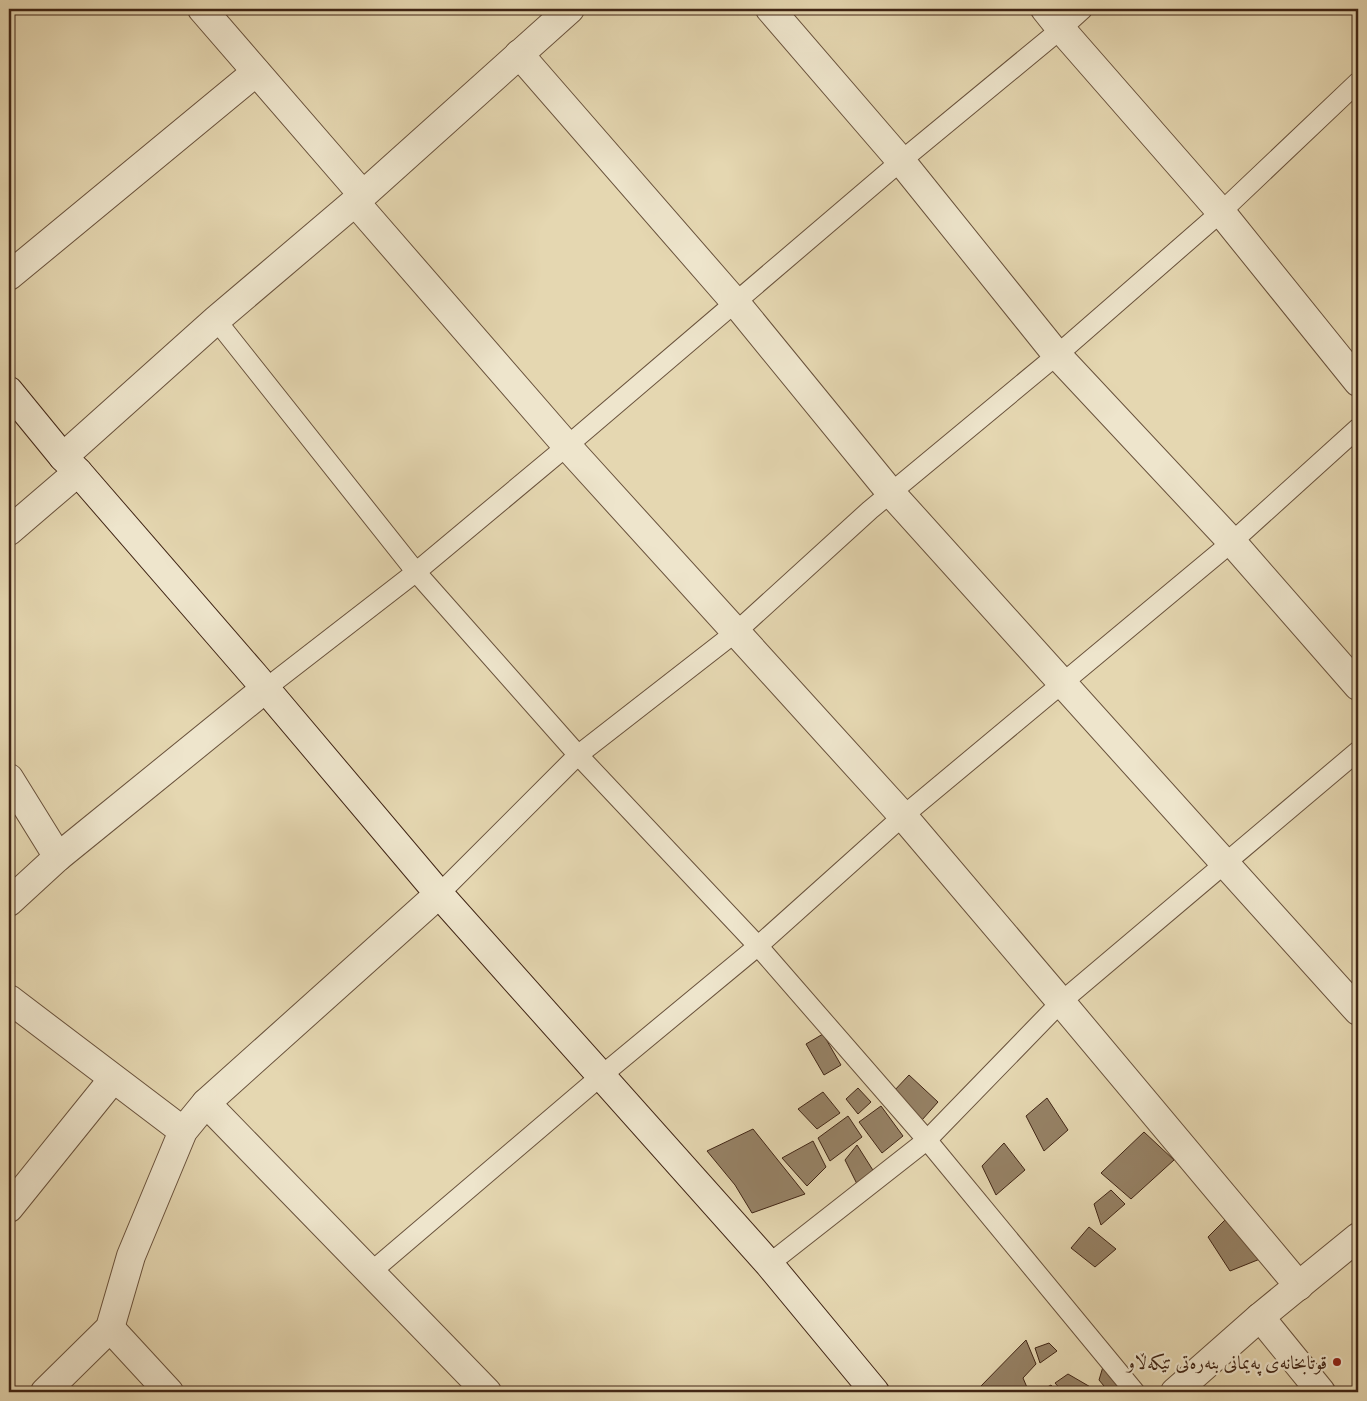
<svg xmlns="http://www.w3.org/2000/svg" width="1367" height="1401" font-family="'Gentium Book Plus',Amiri,serif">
<rect width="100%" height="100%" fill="#e5d7b1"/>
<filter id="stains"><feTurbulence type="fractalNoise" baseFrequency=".004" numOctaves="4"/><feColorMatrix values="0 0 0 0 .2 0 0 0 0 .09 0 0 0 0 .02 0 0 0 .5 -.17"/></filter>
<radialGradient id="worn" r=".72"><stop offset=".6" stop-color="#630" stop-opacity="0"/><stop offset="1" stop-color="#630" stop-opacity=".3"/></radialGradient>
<g fill="#968266" stroke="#402515">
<polygon points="823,1034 841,1065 824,1075 806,1044"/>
<polygon points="909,1075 938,1102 922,1120 893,1092"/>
<polygon points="858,1088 871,1102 858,1114 846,1099"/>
<polygon points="823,1092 840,1113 817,1129 798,1109"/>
<polygon points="1047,1098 1068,1130 1044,1151 1026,1116"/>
<polygon points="881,1106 903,1136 882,1153 859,1122"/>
<polygon points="848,1116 862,1137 830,1161 818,1138"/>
<polygon points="753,1129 805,1194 752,1213 735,1185 707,1151"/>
<polygon points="1144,1132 1174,1160 1131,1199 1101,1173"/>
<polygon points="813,1141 826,1167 807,1186 782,1158"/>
<polygon points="1004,1143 1025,1170 996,1195 982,1166"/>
<polygon points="857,1145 876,1175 857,1184 845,1160"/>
<polygon points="1111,1190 1125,1204 1101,1225 1094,1204"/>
<polygon points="1230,1215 1265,1257 1230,1271 1208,1237"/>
<polygon points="1089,1227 1116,1249 1095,1267 1071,1248"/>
<polygon points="1026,1340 1036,1364 1023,1378 1029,1392 985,1392 980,1387"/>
<polygon points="1049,1343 1057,1351 1040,1363 1035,1348"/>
<polygon points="1105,1360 1123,1389 1117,1392 1109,1392 1099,1380"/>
<polygon points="1068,1374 1099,1392 1063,1392 1055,1383"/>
<polygon points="1051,1385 1057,1392 1041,1392 1040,1391"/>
<polygon points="973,1387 977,1392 955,1392"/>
</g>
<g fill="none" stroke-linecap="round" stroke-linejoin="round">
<g stroke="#69523c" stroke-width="21">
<g id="lane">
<polyline points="216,320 416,572 578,755 758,946 927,1140 1135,1392"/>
<polyline points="265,689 416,572 567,446 901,161 1061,29 1083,9"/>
<polyline points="439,894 578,755 736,632 870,510 1057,355 1221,212 1358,82"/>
<polyline points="769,1264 927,1140 1061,1002 1358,751"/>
<polyline points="371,1272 601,1076 758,946 903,816 1232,542 1358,428"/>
</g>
</g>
<g stroke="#69523c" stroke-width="30">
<g id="street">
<polyline points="202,9 363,195"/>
<polyline points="770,9 901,161 1057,355 1232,542 1358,686"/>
<polyline points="1045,9 1061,29 1221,212 1358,382"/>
<polyline points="519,54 735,302 891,493 1358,1011"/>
<polyline points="355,202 567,446 903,816 1061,1002 1299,1286"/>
<polyline points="9,276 256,72"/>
<polyline points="63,457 216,320 355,202 570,9"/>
<polyline points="9,531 78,472"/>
<polyline points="9,778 58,857"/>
<polyline points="9,902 58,857 265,689"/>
<polyline points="9,999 183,1131"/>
<polyline points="206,1103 487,1392"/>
<polyline points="9,1208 113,1079"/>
<polyline points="1260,1317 1321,1392"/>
<polyline points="110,1328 169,1392"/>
<polyline points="45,1392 110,1328 131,1256 183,1131 206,1103 439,894"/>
<polyline points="1175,1392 1260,1317 1358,1237"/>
</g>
</g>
<g stroke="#402515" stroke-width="30">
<polyline id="secondary" points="9,391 63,457 78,472 254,675 439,894 769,1264 875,1392"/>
</g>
<use href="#lane" stroke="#eee5cc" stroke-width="19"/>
<use href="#street" stroke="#eee5cc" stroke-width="28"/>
<use href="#secondary" stroke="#eee5cc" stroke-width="28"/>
</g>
<circle fill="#8f2418" stroke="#eee5cc" stroke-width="2" cx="1337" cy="1362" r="5"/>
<g text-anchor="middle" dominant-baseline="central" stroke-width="4.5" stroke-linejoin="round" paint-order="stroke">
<g font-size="19" fill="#402515" stroke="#eee5cc" text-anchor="end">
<text x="1327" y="1362">قوتابخانەی پەیمانی بنەرەتی تێکەڵاو</text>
</g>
</g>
<rect width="1367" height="1401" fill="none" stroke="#e5d7b1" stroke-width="30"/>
<rect x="10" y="10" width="1347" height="1381" fill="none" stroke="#402515" stroke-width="2.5"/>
<rect x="15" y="15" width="1337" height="1371" fill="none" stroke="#402515"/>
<rect width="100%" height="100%" filter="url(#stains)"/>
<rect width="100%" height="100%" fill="url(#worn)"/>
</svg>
